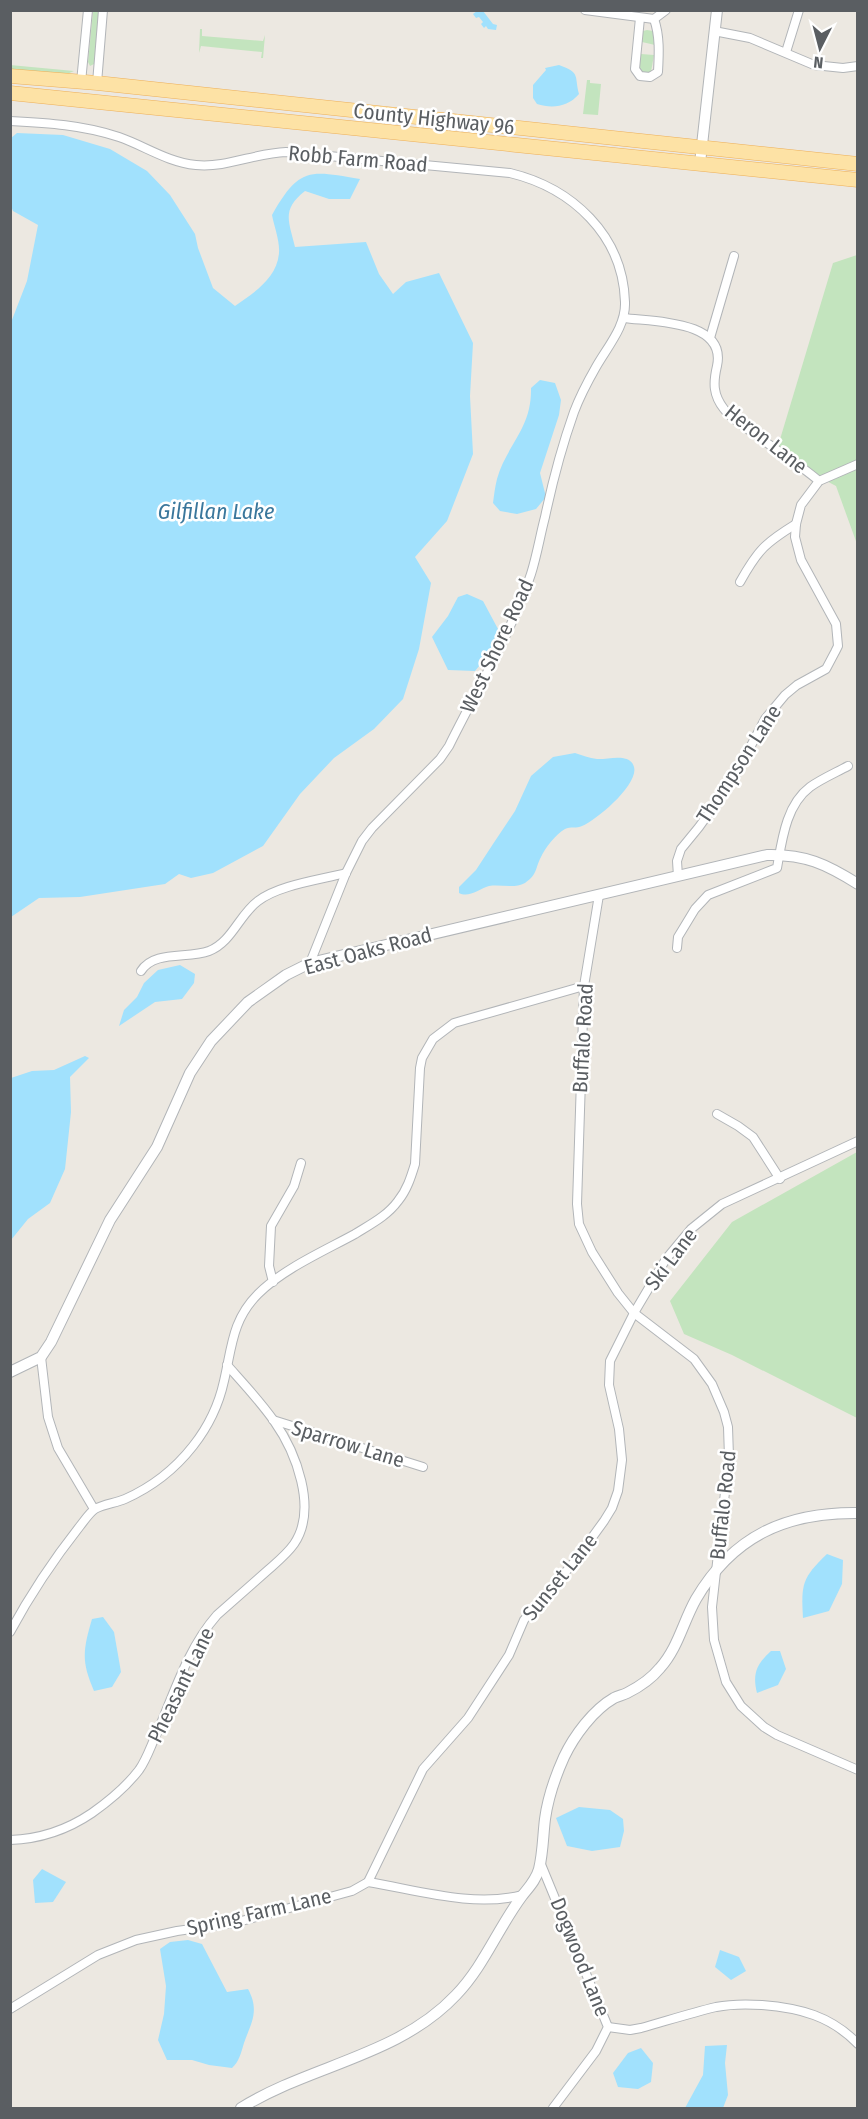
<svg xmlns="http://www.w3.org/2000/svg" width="868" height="2119" font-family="'Fira Sans Condensed',sans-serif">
<rect width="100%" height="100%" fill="#ece8e1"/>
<g fill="#c3e4be">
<polygon points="93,11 99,11 94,64 90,66 88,62"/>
<polygon points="200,29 202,29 202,36 263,41 265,35 263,58 261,58 262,52 201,46 199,53"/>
<polygon points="647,30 653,31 656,41 655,45 642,42 643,31"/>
<polygon points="641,54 654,55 651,72 642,72 639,68"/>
<polygon points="10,65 74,71 67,74 11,70"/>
<polygon points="587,80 590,80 590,83 601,84 598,115 583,114"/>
<polygon points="857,255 857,544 836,486 796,465 778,446 833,263"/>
<polygon points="857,1152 857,1418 732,1355 684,1334 670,1301 732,1222"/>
</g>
<g fill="#a1e1fd">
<polygon points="477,11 483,11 493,24 497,25 496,30 488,29 486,26 484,28 481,24 483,22 479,17 476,18 473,14"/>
<path d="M559,65C581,73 574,75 579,94C568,107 552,109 537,104L533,98V85L546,70L545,68Z"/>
<path d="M17,133L63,135L110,149L147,171L170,195L195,234L198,248L213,288L235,306C255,292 277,278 279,253C280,241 274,226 272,215C299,167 309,170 360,179L350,199H329L305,191C281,210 289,221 295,247L366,242L379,274L393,294L406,282L439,273L473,343L470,396L473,454L447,521L415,557L431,583L419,649L403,699L374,729L334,758L300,794L263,846L213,873L191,878L179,874L165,884L80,897L39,898L11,917L10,325L27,281L38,225L13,211L11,206V138Z"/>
<path d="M540,380L555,383L561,400L559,415L540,473L546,497L536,509L517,514L500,511L493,503C494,495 495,487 497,479C507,444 532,429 531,388Z"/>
<polygon points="467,594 483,601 498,629 489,654 475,671 448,670 432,637 448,616 458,597"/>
<path d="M575,753C582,755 589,758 597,759C607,760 630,752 634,767C639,784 597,820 582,826C577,829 570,826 565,829C556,834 545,848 541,857C535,868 538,874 525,883C514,889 501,884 489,886C479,889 469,898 459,893V887L476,870L493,844L515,811L531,776L553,757Z"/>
<polygon points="180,965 195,974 194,983 182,999 155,1002 119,1026 124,1010 137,997 144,983 158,970"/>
<polygon points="85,1056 89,1058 70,1077 71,1112 65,1169 50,1203 28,1219 11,1240 11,1078 32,1071 54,1070"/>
<path d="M827,1554L843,1560L842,1584L829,1611L803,1618C801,1584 802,1578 827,1554Z"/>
<path d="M103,1617L114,1632L121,1672L112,1687L94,1691C81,1661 83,1650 92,1619Z"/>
<path d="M771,1651H780L786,1669L778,1685L757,1693C752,1673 757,1664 771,1651Z"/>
<polygon points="579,1807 610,1810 623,1819 624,1831 620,1847 592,1851 567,1846 556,1818"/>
<polygon points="42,1869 66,1882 53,1902 35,1903 33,1880"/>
<path d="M188,1940L202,1944L227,1992L248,1989C260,2011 251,2023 244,2043C241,2053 239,2062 232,2068L209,2065L192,2060H167L158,2040L164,2014L166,1986L160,1949L170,1942Z"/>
<polygon points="720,1950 739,1957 746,1971 731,1980 715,1967"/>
<polygon points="727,2045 725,2063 728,2095 723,2108 685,2108 703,2075 705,2046"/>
<polygon points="641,2048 653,2063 651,2082 638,2089 618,2087 613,2073 628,2053"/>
</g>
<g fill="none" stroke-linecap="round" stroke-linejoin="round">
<g stroke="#b2b5b8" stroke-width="10">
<g id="minor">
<polyline points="585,10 654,19"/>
<path d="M640,18L635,69L640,76L650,77L658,72C659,54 660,36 654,19"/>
<polyline points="654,19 666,10"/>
<polyline points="714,31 750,38 814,65 843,68 858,66"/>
<polyline points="786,52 799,10"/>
<polyline points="81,82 88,10"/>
<polyline points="97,83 103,10"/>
<path d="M10,121C48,123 83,125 119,137C145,146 167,162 196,165C227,168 255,153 286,152L510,173C572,188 623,235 625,302C626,326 608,346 596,367C588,381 580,396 574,412C563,443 552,484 545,517C540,536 537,555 531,574C511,634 477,689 449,746L440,759L372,828L362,841L346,873L310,963"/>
<path d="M624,318C653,322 727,320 717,366C713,383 713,395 724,409C731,419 743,425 752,432C774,449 798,463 819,481"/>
<polyline points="710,338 734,256"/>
<path d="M740,582C758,550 765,543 796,524"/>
<polyline points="678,876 677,861 681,849 699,827 734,778 765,719 785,695 797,685 826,669 835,652 838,646 836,624 801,560 795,537 796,524 801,505 819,481 858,464"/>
<polyline points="599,895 584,986 577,1204 579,1224 592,1252 618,1293 634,1313 694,1359 712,1384 724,1412 728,1427 729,1457 712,1607 714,1640 726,1682 741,1706 764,1727 777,1735 858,1770"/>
<path d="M677,948L678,937L695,909L708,895L777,868C782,840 786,805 810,787C821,779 835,773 848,766"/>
<path d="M141,971C154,950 188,959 209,951C232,942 239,915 258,901C279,885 319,880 346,873"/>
<polyline points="717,1114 738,1126 753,1137 780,1179"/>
<polyline points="273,1282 269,1266 271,1226 294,1186 301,1163"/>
<polyline points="41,1357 48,1417 58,1448 94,1509"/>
<polyline points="273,1420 423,1467"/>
<path d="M10,1632C30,1595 54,1559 80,1526C84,1521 90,1512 95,1509C104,1504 116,1503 125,1499C152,1487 175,1469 193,1446C208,1427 219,1404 224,1381C232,1347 232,1320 258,1294C283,1269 324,1251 355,1234C371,1224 387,1216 398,1201C407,1190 411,1177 415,1164L420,1068L422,1058L433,1039L454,1023L584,986"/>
<path d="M10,1840C41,1839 67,1830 92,1813C109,1801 126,1787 139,1770C147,1759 151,1745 157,1733C174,1693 188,1648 217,1615C234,1600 251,1585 268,1570C277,1562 287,1554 294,1544C318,1509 296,1452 274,1421C260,1401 243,1383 227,1365"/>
<polyline points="540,1862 608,2027 596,2051 553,2108"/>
<polyline points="368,1882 423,1769 468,1718 509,1655 524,1620 575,1561 604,1521 612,1508 618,1491 622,1460 619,1429 609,1385 610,1361 634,1313 666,1259 691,1229 722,1204 858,1141"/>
<path d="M10,2009L98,1955L136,1940L177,1931L234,1923L352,1891L368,1882C417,1890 474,1908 522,1895"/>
<path d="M608,2027L630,2030L641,2028C666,2021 691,2013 716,2007C731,2004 747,2004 762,2005C800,2008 831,2016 858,2044"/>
</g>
</g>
<g stroke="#b2b5b8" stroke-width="12">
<g id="tertiary">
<polyline points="700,163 717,10"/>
<path d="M10,1372L41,1357L51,1342L110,1220L157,1147L190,1073L211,1041L248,1002L286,975L310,963L767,855C805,854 826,864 858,884"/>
<path d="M241,2108C310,2065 399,2056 456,1995C484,1966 498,1928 522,1896C529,1887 536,1880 539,1869C543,1853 543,1835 545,1819C548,1797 555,1777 564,1757C574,1736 593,1710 614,1698C618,1696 623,1695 627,1693C639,1687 651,1679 660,1668C678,1648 683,1622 696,1599C733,1536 786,1512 858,1513"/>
</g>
</g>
<g stroke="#edaf59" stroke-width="15">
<g id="primary">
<polyline points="10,76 97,83 858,164"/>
<polyline points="10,93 858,180"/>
</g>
</g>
<use href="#minor" stroke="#fff" stroke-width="8"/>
<use href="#tertiary" stroke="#fff" stroke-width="10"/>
<use href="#primary" stroke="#fde2a5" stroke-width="14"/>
</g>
<g text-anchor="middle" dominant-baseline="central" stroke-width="5" stroke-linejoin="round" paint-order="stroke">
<g font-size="21" fill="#5a5e62" stroke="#fff">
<text transform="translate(434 119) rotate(6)">County Highway 96</text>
<text transform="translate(358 159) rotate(5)">Robb Farm Road</text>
<text transform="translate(766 439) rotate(38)">Heron Lane</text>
<text transform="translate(497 646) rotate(-65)">West Shore Road</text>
<text transform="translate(739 764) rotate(-57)">Thompson Lane</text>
<text transform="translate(368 951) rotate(-15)">East Oaks Road</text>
<text transform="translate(583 1038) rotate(-87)">Buffalo Road</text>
<text transform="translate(671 1259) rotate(-53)">Ski Lane</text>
<text transform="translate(348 1444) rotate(17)">Sparrow Lane</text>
<text transform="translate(723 1505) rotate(-84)">Buffalo Road</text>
<text transform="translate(560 1577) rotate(-51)">Sunset Lane</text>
<text transform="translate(181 1685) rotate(-64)">Pheasant Lane</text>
<text transform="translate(259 1912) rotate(-13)">Spring Farm Lane</text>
<text transform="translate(580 1957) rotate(68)">Dogwood Lane</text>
</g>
<g font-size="22" font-style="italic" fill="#3a779c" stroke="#fff">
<text x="216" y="511">Gilfillan Lake</text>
</g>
</g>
<rect width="868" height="2119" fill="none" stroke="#5a5e62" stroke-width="24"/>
<g transform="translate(820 48) rotate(186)" stroke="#ffffff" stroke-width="4.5" paint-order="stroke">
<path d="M0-4.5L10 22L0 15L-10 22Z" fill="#5a5e62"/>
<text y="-9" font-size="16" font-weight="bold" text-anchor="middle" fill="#5a5e62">N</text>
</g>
</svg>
